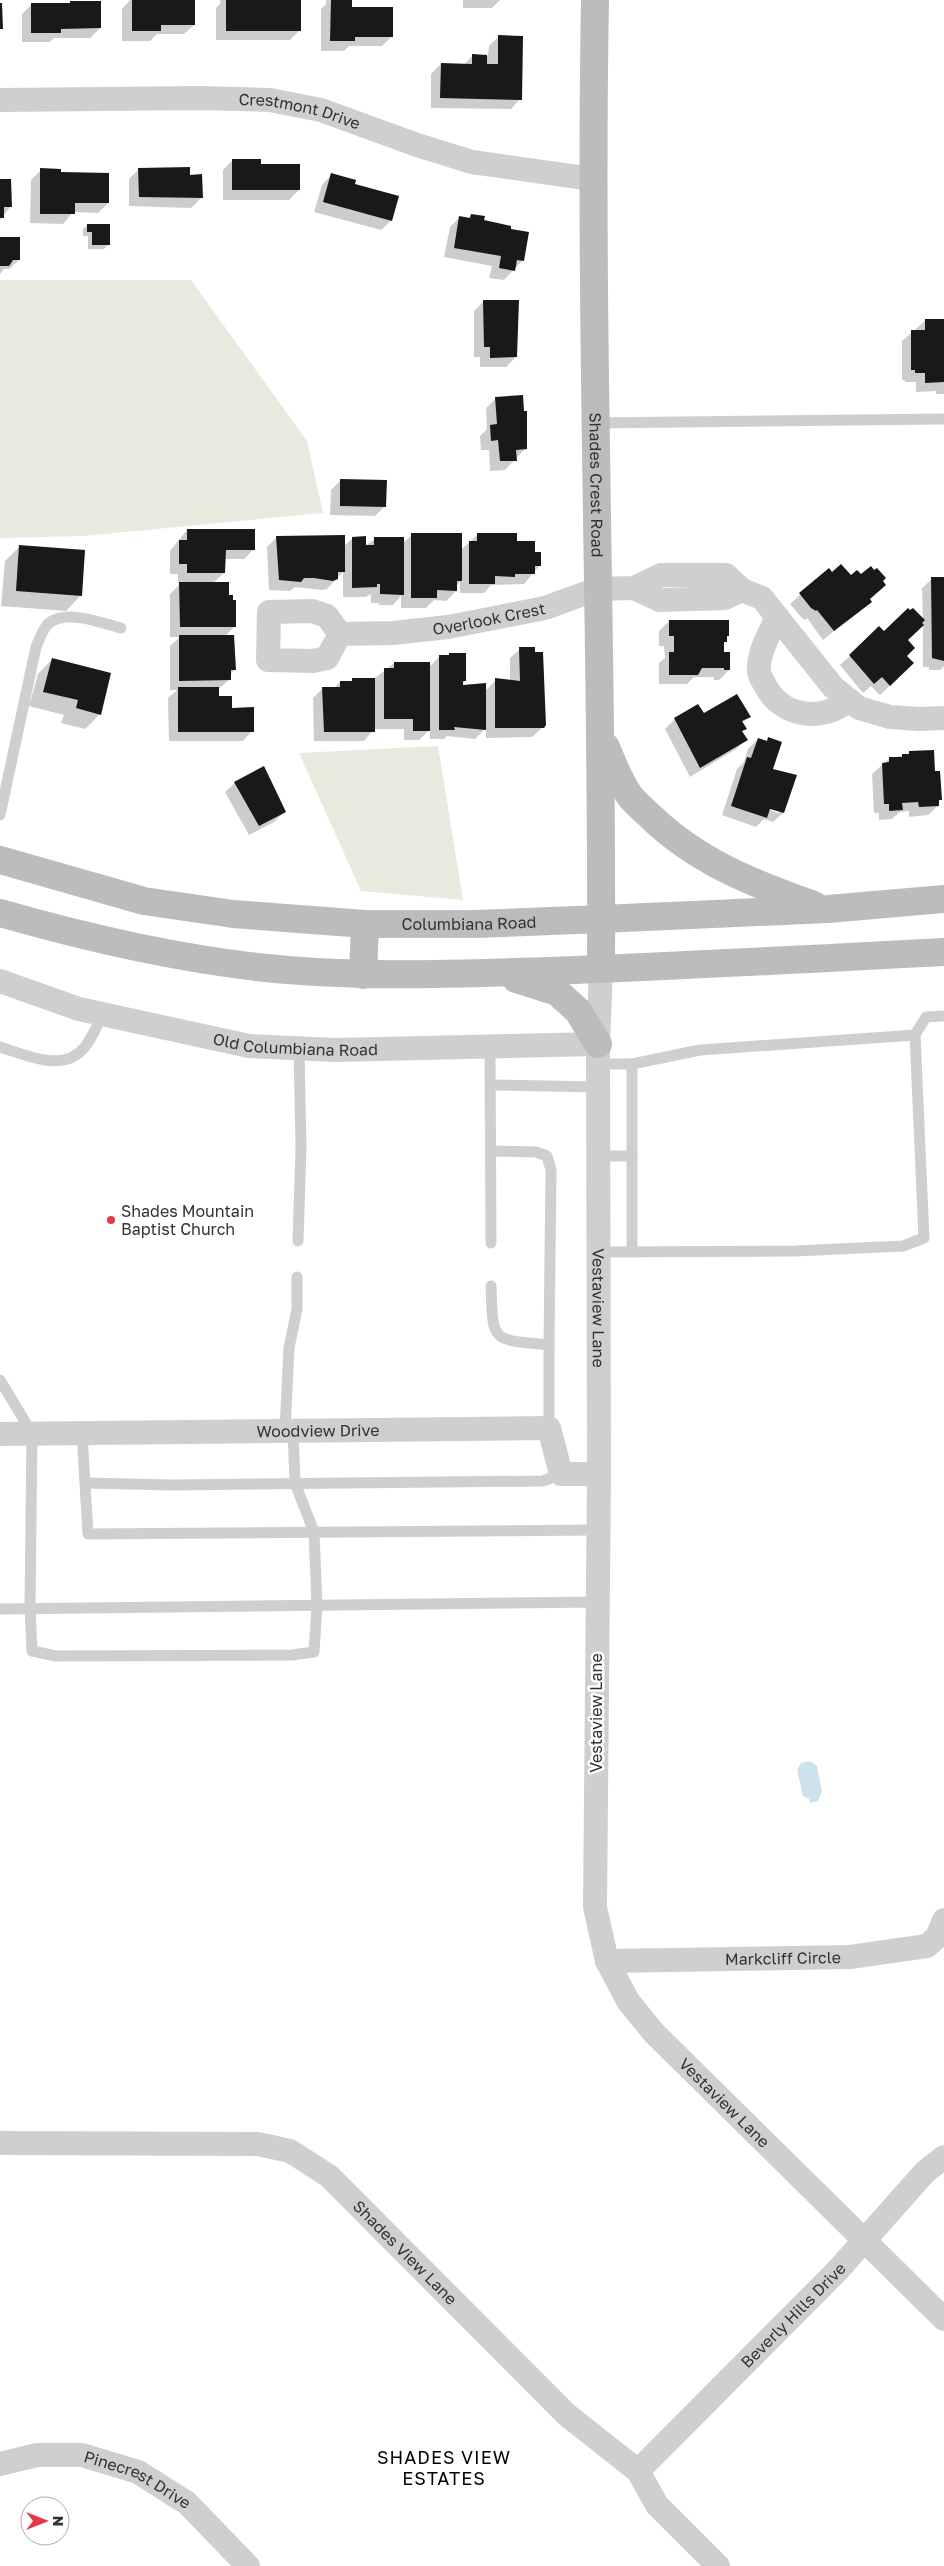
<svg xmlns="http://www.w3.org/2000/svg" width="944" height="2566" font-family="'Golos Text',sans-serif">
<rect width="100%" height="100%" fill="#fff"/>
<g fill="#e6ebde">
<polygon points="0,280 191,280 307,441 323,513 83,536 0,538"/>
<polygon points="438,746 463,900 361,891 299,753"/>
</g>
<polygon fill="#cee2ed" points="810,1761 817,1766 822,1791 818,1801 810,1803 809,1799 803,1796 797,1770 801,1763"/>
<g fill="#0003" fill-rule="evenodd">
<polygon points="130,0 194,0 194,25 184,34 157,34 150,41 122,41 122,9"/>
<polygon points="220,0 300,0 299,31 290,40 216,40 216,8 220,4"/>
<polygon points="326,0 351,0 351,8 392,36 382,46 349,46 344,51 321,51 321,9 326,4"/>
<polygon points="463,0 500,0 492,8 463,8"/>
<polygon points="32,4 100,28 90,38 54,38 50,42 22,42 22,14"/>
<polygon points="498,37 520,99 511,109 431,108 431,74 441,64 464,65 473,55 488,56 489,46"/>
<polygon points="232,161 260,165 299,190 289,200 223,200 223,170"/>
<polygon points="139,169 188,176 201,198 191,208 129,206 129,179"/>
<polygon points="41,170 60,173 108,203 98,213 73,212 63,224 30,223 31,180"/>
<polygon points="331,175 353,185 391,221 381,230 314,212 322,185"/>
<polygon points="0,180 11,206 0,220"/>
<polygon points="471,215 509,230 523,260 504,280 489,278 492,266 444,257 450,227 460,217 468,219"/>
<polygon points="88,225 108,245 104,249 88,249 88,236 83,236 83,229"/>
<polygon points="0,238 19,260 9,269 4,269 0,274"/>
<polygon points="484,301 516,357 506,367 480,367 480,357 474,357 474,311"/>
<polygon points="926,320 944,320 944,394 936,394 936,391 916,392 916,382 905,382 905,380 902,380 902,341"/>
<polygon points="496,398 526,448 505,470 490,471 489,450 481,450 480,436 487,429 486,408"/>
<polygon points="341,480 385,506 375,516 330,515 331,490"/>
<polygon points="187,530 254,549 244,559 224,559 224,573 213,583 228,596 235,626 225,636 235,670 229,675 229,680 217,690 217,697 252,731 243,741 169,741 168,698 177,690 170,690 170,646 180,637 170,637 170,594 181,583 178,583 178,574 170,574 170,551"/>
<polygon points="412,535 461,550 477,535 515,542 534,553 540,565 524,584 491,585 484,593 460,593 460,582 456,586 456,591 446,601 434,600 426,608 401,608 401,596 393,605 379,605 379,603 371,603 371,594 366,597 343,597 343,572 327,589 322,590 295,587 290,591 269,590 267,547 277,537 343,547 353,538 365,546 375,539 402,544"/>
<polygon points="20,546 84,551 80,596 66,611 1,606 5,561"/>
<polygon points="828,570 832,574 851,577 874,572 869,600 870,602 823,640 807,618 805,620 801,617 790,604"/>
<polygon points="944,578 944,666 940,670 929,670 929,667 923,667 923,624 906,641 903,673 880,695 871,686 863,693 840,665 850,656 884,633 923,620 922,588 932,579"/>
<polygon points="669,621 728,636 723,645 723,653 729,670 719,680 714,680 714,677 694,677 687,684 659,684 659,663 665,658 664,646 659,646 659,631"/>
<polygon points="520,649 543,727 532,737 486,738 486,728 475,739 447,736 444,739 430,739 430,729 419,740 404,740 404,729 374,729 364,741 314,741 313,698 323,688 334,688 340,682 350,682 353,679 374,679 394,663 429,667 439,657 465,680 462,686 485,691 496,680 510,681 510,658"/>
<polygon points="52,659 100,714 85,729 61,723 64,715 29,706 38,674"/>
<polygon points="704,715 749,717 742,723 745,728 742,732 746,740 736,749 690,777 665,729 675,719"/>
<path d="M758,739L765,742L768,739L772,770L783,813L773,822L764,819L756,827L722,815L737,769L744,762L748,749ZM764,808L779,810V813Z"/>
<polygon points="910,752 934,772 940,799 938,806 928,815 909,817 909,811 900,812 892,819 879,820 879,813 874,813 872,774 890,758 906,755"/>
<polygon points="235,783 284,812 274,822 249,835 225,792"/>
</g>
<g fill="#191919">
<polygon points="132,0 195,0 195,25 161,25 161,31 132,31"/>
<rect x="226" y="0" width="75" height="31"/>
<polygon points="331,0 352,0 352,7 393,7 393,37 355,37 355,41 330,41"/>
<polygon points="70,1 101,1 101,28 61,29 61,33 31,33 31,3 70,3"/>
<polygon points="0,3 2,3 3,29 0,29"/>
<polygon points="498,35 523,36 522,100 440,98 441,63 472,64 472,54 487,55 487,64 498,64"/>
<polygon points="232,159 261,159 261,164 300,164 300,190 232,190"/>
<polygon points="190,167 190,175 202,174 203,198 139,197 138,168"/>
<polygon points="40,168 61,169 61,172 109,173 109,203 75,203 75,214 40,214"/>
<polygon points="331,173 356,180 355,184 399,196 392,221 323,202"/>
<polygon points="0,179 11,179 12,207 4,207 4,218 0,218"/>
<polygon points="471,214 485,216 484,220 511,226 511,229 529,232 524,261 517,260 515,271 499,268 501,256 454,248 459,216 470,218"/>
<polygon points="87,224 110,224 110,245 92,245 92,232 87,232"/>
<polygon points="0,237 20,237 20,260 13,260 9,266 0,266"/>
<polygon points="483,300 519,300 517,357 490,358 490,347 484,347"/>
<polygon points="925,319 944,319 944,382 925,383 925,373 915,373 915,370 911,370 911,330 925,330"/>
<polygon points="523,395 524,411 527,411 527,449 516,450 517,461 500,461 498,440 491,441 490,425 497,424 495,397"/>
<polygon points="340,479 387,480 386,507 340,506"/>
<polygon points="187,529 255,529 255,550 226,550 225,573 187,573 187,564 179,564 179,540 187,540"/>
<polygon points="411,533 462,533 462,581 457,581 457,591 437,590 437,598 411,598"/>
<polygon points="477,533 517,533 517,541 535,541 535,552 541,552 541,566 535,566 535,574 515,574 515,577 495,576 495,584 469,584 469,541 477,541"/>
<polygon points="345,535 345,572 338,572 338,579 333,581 314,578 304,578 301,582 279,580 276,536"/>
<polygon points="366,536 366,545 374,545 374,537 404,537 404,595 380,594 380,584 377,584 377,587 352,588 352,537"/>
<polygon points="19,545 85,550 82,596 16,591"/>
<polygon points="841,564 851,575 857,570 861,574 871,566 874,570 877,568 886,578 883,581 886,585 870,599 872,602 834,631 817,610 816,611 811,608 799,593 829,568 832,572"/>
<polygon points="931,577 944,577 944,661 932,658"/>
<polygon points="179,582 229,582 229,595 233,595 233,600 236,600 236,627 180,627"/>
<polygon points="908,608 910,610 913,608 925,620 922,623 924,625 908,640 915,648 907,656 914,663 890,686 882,677 874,684 849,655 879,626 884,631"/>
<polygon points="669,620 729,620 729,636 727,636 727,642 724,642 724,652 730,652 730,670 724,670 724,668 702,668 698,675 669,675 669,652 674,652 674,636 669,636"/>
<polygon points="179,635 234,635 236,670 231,670 231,680 179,681"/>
<polygon points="519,647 535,647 535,652 543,652 546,725 544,728 495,728 495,678 520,681"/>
<polygon points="449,653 466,653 466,681 463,681 463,685 486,683 486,730 454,727 455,730 439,730 439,655 449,655"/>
<polygon points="52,658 111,673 101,715 76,708 78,700 43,692"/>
<polygon points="394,662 430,662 430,731 413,731 413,719 384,719 384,668 394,668"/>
<polygon points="352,678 375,678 375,732 324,732 322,687 340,687 340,681 352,681"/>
<polygon points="178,687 219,687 219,696 232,696 232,708 254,707 254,732 178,732"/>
<polygon points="737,694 751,717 742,721 747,729 742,731 748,740 700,768 674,718 698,704 704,713"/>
<polygon points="768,737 782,742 773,769 797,775 784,813 770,809 767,818 731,806 747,757 751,758 758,738 767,741"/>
<polygon points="934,750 935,771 940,771 942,800 939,800 939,806 919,807 918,802 902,803 903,810 889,811 889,804 884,804 882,763 889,762 889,757 902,757 902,754 909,754 909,751"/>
<polygon points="264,766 286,812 259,826 234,782"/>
</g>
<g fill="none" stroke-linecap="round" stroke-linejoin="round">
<g stroke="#cfcfcf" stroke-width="11">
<polyline points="595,423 944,419"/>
<path d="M0,815L36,647C39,640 43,628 49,623C67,609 101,623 121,628"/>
<path d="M0,1047C26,1055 63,1073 84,1048C92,1039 97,1025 103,1014"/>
<polyline points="490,1047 491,1243"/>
<polyline points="598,1064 632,1064"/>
<polyline points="492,1085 598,1087"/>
<polyline points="492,1151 536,1152 547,1156 551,1170 549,1345"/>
<polyline points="598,1156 632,1156"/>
<polyline points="298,1241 301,1147 299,1049"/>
<polyline points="598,1252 795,1251 903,1246 924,1238 915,1035 926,1017 944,1016"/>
<polyline points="632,1252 632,1064 700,1050 915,1035"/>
<path d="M491,1286C493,1344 491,1339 549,1345V1428"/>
<polyline points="0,1380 32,1433 30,1608 32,1651 56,1656 292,1655 314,1652 317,1605 314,1532 295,1483 293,1431"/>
<polyline points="285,1431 289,1348 297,1309 297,1277"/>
<polyline points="82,1433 88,1534 598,1530"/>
<polyline points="86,1483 172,1485 543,1481 561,1474"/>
<polyline points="0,1609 597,1602"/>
</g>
<g stroke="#cfcfcf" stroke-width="24">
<path id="s1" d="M0,100L200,98L270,100L321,110L417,145L472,162L592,179"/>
<polyline points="634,588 660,600 725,598 742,590"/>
<polygon points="312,611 327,616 340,634 327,658 313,661 268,660 269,612"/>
<path d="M777,617C770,633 758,652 759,671C759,676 763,681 765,685C781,717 822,723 849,700"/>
<path id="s2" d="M340,634L393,633L448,627L545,608L597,589L634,588L661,575H726L742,590L762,598L833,687L859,708L890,717L919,719L944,718"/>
<path id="s3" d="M601,969L598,1044L599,1474L595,1907L607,1961L628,2001L654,2033L944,2319"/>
<path id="s4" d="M0,981L79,1009L249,1046L335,1050L598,1044"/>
<path id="s5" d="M0,1434L549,1428L561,1474H599"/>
<path id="s6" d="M607,1961L850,1957L927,1946L937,1937L944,1920"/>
<path id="s7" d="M0,2143L258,2144L290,2151L329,2176L567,2415L638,2471L657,2505L718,2566"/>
<path id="s8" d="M0,2464L37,2455H82L138,2472L187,2503L248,2566"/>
<path id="s9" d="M638,2471L838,2270L925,2172L944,2157"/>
</g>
<g stroke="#bcbcbc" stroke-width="28">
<path id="s10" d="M595,0C589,323 603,646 601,969"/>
<path d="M606,747C613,764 619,780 629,795C635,803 644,810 651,817C698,862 754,884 814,905"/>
<path id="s11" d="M0,860L144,901L233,914L365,924H476L601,919L828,909L944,899"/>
<path d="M0,913C84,937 169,957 257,967C353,978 451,974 548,971C680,966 812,959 944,952"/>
<polyline points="363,975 365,924"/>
<polyline points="516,979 557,992 578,1011 598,1044"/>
</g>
</g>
<circle fill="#e5394b" stroke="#fff" stroke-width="2" cx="111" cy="1220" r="5"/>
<g text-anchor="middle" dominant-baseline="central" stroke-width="5" stroke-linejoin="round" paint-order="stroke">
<g font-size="16" fill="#323232" stroke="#fff">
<text stroke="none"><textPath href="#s1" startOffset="301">Crestmont Drive</textPath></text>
<text stroke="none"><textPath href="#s10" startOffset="485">Shades Crest Road</textPath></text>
<text stroke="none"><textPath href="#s2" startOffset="150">Overlook Crest</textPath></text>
<text stroke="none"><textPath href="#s11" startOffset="476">Columbiana Road</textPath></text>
<text stroke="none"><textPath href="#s4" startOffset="304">Old Columbiana Road</textPath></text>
<text stroke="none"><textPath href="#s3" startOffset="339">Vestaview Lane</textPath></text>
<text stroke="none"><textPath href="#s5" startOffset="318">Woodview Drive</textPath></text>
<text transform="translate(596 1713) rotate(-90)">Vestaview Lane</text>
<text stroke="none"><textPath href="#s6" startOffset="176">Markcliff Circle</textPath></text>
<text stroke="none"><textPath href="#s3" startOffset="1179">Vestaview Lane</textPath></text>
<text stroke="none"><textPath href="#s7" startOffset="445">Shades View Lane</textPath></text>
<text stroke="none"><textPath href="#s9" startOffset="220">Beverly Hills Drive</textPath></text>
<text stroke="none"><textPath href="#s8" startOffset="144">Pinecrest Drive</textPath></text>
</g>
<g font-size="16" fill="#323232" stroke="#fff" text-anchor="start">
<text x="121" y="1211">Shades Mountain<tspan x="121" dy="18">Baptist Church</tspan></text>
</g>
<g font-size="18" letter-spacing="1" fill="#000" stroke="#fff">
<text x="444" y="2457">SHADES VIEW<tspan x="444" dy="21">ESTATES</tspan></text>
</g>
</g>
<g transform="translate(45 2521) rotate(90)"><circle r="24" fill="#ffffff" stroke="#adadad"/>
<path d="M0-4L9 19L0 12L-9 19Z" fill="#e5394b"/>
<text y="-8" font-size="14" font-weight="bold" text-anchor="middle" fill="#323232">N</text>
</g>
</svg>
